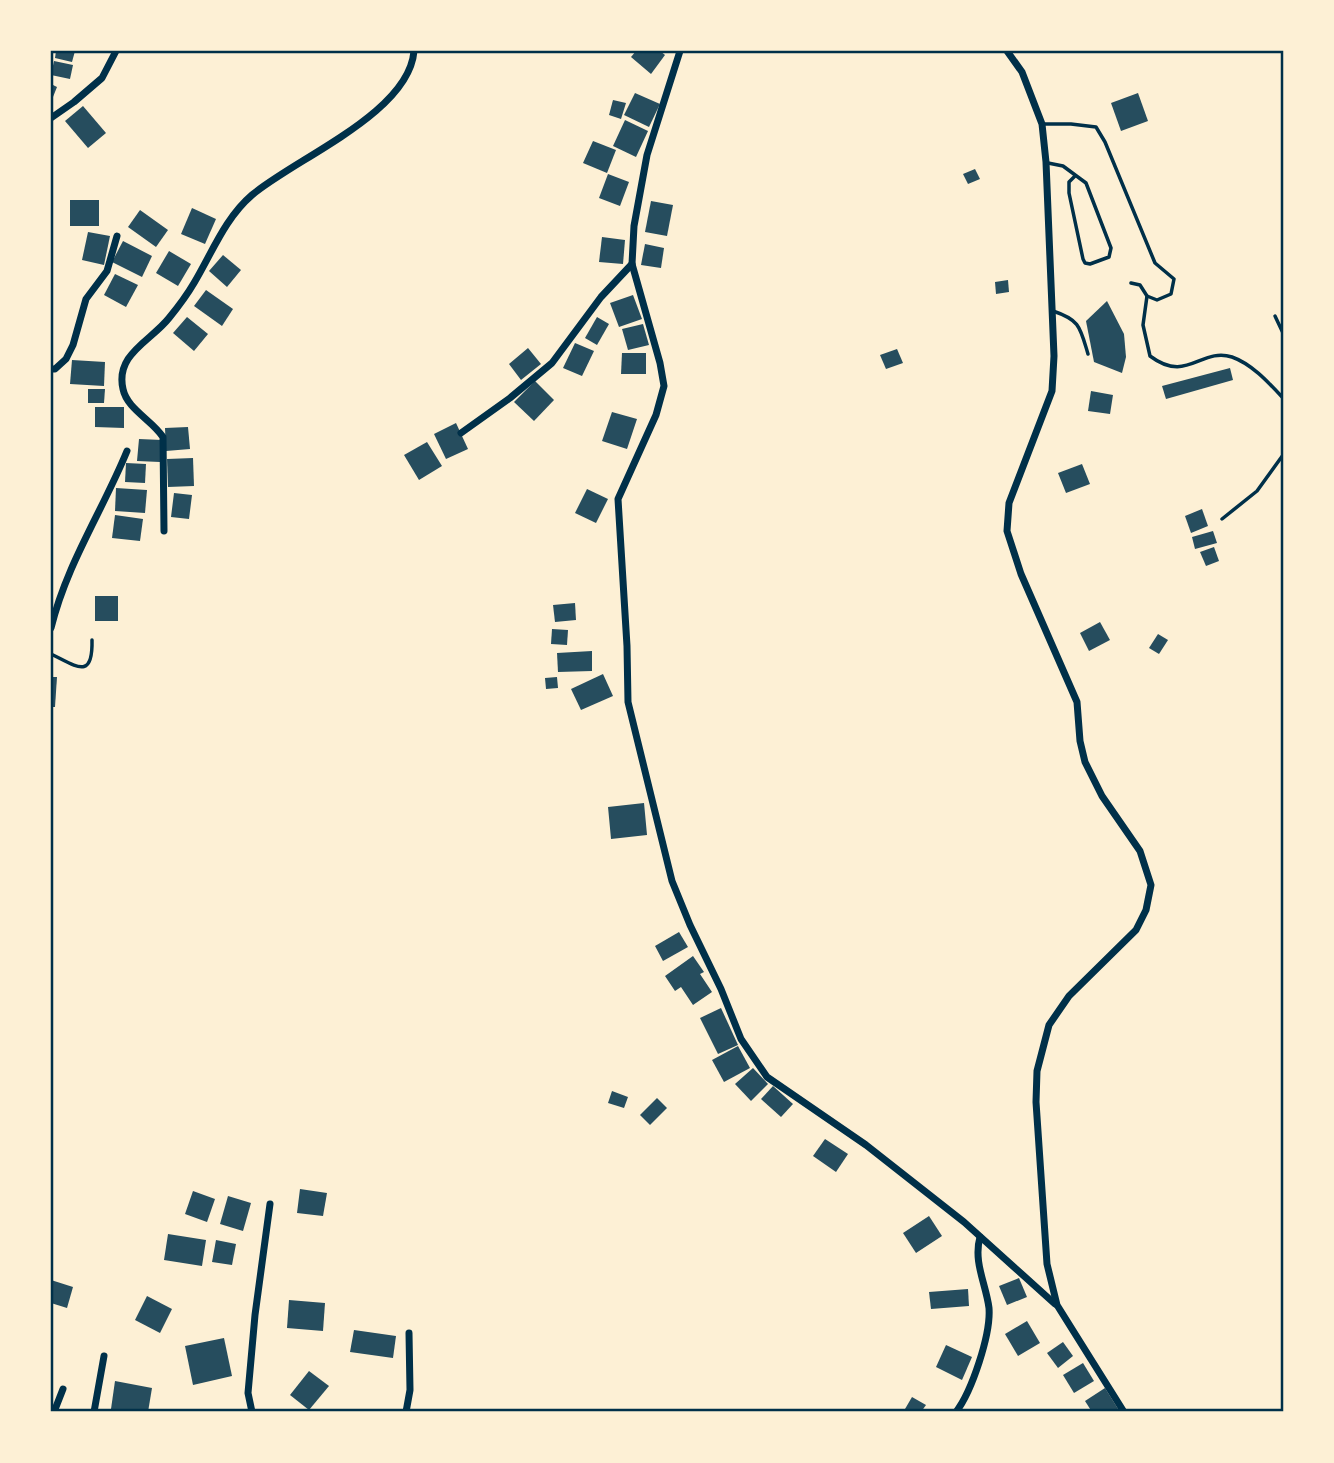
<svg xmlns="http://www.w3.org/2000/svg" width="1334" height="1463" font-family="'Alegreya Sans',sans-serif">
<rect width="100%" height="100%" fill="#fdf0d5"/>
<g fill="#264d5e">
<polygon points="56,51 75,51 72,62 55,58"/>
<polygon points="636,51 660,51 665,55 651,74 631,57"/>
<polygon points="54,61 73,65 70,79 51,75"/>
<polygon points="51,84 57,87 51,102"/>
<polygon points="635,93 660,104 649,127 624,115"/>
<polygon points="1138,93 1148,121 1121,131 1111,103"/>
<polygon points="613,100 626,103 621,119 609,115"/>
<polygon points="83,106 106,133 88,148 65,121"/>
<polygon points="625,120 648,131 636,157 613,146"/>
<polygon points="593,141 616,150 607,173 583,163"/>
<polygon points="975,169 980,179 968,184 963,174"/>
<polygon points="608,174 629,182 620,206 599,198"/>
<rect x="70" y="200" width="29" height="26"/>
<polygon points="651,201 673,205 667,236 645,232"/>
<polygon points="192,208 216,219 205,244 181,234"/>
<polygon points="140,210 168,230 156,247 128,227"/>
<polygon points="88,232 110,236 104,265 82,260"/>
<polygon points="602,237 625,240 623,264 599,262"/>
<polygon points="123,241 152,256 142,277 112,262"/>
<polygon points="645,244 664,248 661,268 641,265"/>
<polygon points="169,251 191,264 178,286 156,273"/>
<polygon points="223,255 241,270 227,287 209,271"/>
<polygon points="115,274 138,285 126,307 104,295"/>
<polygon points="1008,280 1009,292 996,294 995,282"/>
<polygon points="206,290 233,309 222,326 194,306"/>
<polygon points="633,295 642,319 619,327 610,303"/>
<polygon points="1107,301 1124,334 1126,357 1122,373 1094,362 1086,321"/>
<polygon points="187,317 208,334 194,351 173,333"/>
<polygon points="597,317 609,324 597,345 585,338"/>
<polygon points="643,324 649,345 628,350 622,329"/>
<polygon points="575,343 594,351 582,376 563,368"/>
<polygon points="528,348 541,364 521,380 509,364"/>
<polygon points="897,349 903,363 886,369 880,355"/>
<polygon points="622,353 646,353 646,374 621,374"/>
<polygon points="72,360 105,362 104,386 70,384"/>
<polygon points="1230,368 1233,380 1166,399 1162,386"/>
<polygon points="535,381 554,400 534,421 514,402"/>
<polygon points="88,389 105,389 104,403 88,403"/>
<polygon points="1091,391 1113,395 1110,414 1088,411"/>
<polygon points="95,407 124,407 124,428 95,427"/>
<polygon points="612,412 637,419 627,449 602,441"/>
<polygon points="456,423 468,449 446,459 434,434"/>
<polygon points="188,427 190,449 166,451 165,428"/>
<polygon points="139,439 162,440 160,462 137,461"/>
<polygon points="427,442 442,466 419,480 404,455"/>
<polygon points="193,458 194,486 168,487 167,459"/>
<polygon points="126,463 146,464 145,483 125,482"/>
<polygon points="1082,464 1090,484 1066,493 1058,473"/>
<polygon points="116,488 147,490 145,513 115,511"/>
<polygon points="587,489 608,499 596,523 575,513"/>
<polygon points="174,493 192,495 189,519 171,517"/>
<polygon points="1202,509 1208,526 1191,533 1185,516"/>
<polygon points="115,515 143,519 140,541 112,538"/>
<polygon points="1213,531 1217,543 1195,549 1192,537"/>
<polygon points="1214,547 1219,561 1206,566 1200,552"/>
<rect x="95" y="596" width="23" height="25"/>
<polygon points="575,603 576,620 555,622 553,605"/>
<polygon points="1100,622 1110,640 1089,651 1080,633"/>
<polygon points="552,629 568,630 567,645 551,644"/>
<polygon points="1158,634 1168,640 1159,654 1149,648"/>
<polygon points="592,651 592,671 558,672 557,653"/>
<polygon points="603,674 613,696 581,710 571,689"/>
<polygon points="51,677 57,677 55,707 51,707"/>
<polygon points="557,677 558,688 546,689 545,678"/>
<polygon points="644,803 647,835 611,839 608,807"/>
<polygon points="679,932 688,947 663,961 655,946"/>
<polygon points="693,956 704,972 700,974 712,992 693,1005 681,987 675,991 665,976"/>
<polygon points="721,1008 738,1045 718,1054 700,1018"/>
<polygon points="738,1046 750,1068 724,1082 712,1060"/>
<polygon points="753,1068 768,1084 751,1101 735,1084"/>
<polygon points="773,1086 793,1104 781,1117 761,1099"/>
<polygon points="612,1091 628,1097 624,1108 608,1103"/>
<polygon points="657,1098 667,1108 650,1125 640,1115"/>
<polygon points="825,1139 848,1154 836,1172 813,1156"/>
<polygon points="300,1189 327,1193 323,1216 297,1213"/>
<polygon points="193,1191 215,1199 207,1222 185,1214"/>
<polygon points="228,1196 251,1203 243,1231 220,1224"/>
<polygon points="929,1216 942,1236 916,1253 903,1233"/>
<polygon points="168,1234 206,1240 202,1266 164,1260"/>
<polygon points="216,1240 236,1244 232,1265 212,1262"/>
<polygon points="1019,1278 1027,1297 1007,1305 999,1286"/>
<polygon points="51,1280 73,1287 67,1308 51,1303"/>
<polygon points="968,1289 969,1306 931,1309 929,1292"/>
<polygon points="147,1296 172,1309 160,1333 135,1320"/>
<polygon points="289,1300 325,1303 323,1331 287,1328"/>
<polygon points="1027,1321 1040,1343 1018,1356 1005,1334"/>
<polygon points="354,1330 396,1336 393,1358 350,1352"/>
<polygon points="224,1338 232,1376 193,1385 185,1346"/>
<polygon points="1063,1342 1073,1356 1058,1368 1047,1353"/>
<polygon points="946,1345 972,1357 962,1380 936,1367"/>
<polygon points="1083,1363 1094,1381 1074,1393 1063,1375"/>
<polygon points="309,1371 329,1386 309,1410 290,1395"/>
<polygon points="115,1381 152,1388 148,1412 111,1409"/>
<polygon points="1105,1388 1120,1412 1092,1412 1085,1401"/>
<polygon points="912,1397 926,1405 921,1412 910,1412 905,1409"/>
</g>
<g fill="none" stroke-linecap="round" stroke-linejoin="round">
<g stroke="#003049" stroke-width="3.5">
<polyline points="1044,124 1071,124 1096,127 1105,142 1155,263 1174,279 1171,294 1157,300 1147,296 1140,285 1131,283"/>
<polyline points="1048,163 1063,166 1086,183 1111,248 1109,257 1090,264 1085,263 1083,259 1069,193 1069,182 1075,176"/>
<path d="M1147,296L1143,325L1150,356C1187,384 1201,347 1232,357C1252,364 1269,383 1283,398"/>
<path d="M1053,311C1080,320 1080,327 1088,354"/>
<polyline points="1275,316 1283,333"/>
<polyline points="1222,519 1257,491 1283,455"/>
<path d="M51,654C76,666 93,681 92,640"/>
</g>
<g stroke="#003049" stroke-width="7">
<polyline points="680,51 647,155 634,226 632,264 660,363 664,386 656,415 618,499 627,646 628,702 672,881 690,925 721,989 741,1039 767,1077 866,1145 964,1222 1055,1304"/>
<polyline points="1007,51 1022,72 1042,124 1046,162 1054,356 1052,391 1009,503 1007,531 1021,574 1077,702 1080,741 1085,762 1102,796 1140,851 1151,885 1146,910 1136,930 1069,996 1049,1025 1037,1071 1036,1102 1047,1264 1057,1305 1124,1412"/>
<polyline points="51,118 74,102 102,78 116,51"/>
<polyline points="51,369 55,369 66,359 73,345 86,299 107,271 117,236"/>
<polyline points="461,433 510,398 552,363 601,297 632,264"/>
<path d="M164,531L163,437C152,420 127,409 123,389C115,354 151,341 169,318C178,307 187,295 194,283C212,253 225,218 252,195C296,158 409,113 414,51"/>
<path d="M51,628C67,563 102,512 127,451"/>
<polyline points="54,1412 63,1389"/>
<polyline points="94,1412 104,1356"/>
<polyline points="252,1412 248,1393 255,1315 270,1204"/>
<polyline points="406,1412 410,1390 409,1333"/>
<path d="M956,1412C972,1391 991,1334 989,1308C986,1284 973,1262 980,1237"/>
</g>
</g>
<rect width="1334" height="1463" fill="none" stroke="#fdf0d5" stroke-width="105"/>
<rect x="52" y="52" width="1230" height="1358" fill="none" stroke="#003049" stroke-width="2.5"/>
</svg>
